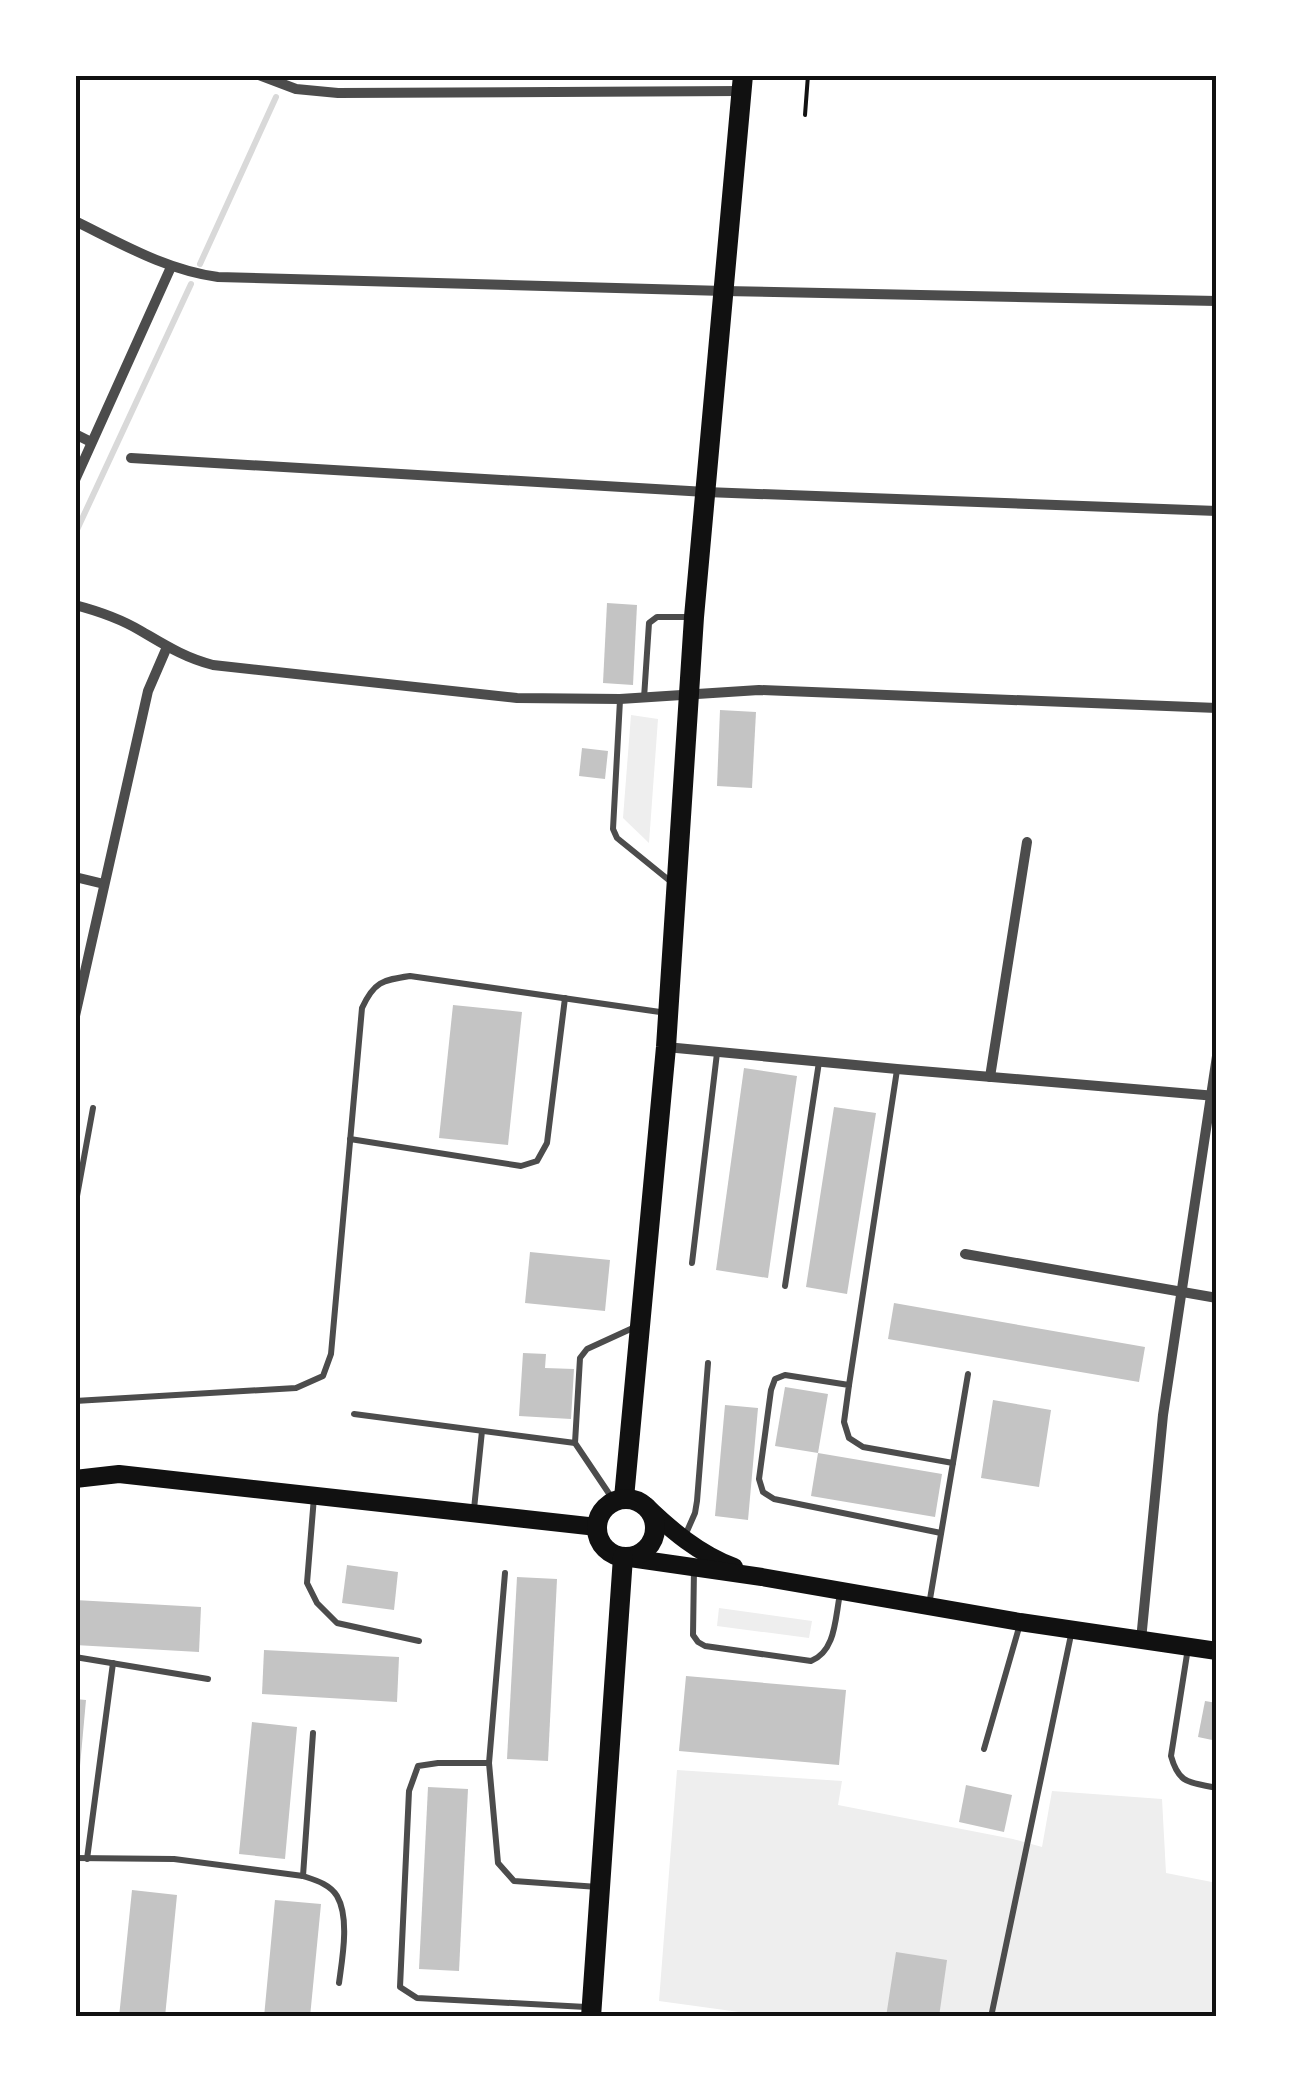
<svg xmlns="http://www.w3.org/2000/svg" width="1292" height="2092" font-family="'Titillium Web',sans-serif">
<rect width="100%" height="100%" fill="#fff"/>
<g fill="#eee">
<polygon points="631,715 658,719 649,843 623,818"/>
<polygon points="719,1608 812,1621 809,1638 717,1626"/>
<polygon points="677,1770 842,1781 838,1805 1013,1839 1042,1847 1052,1791 1162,1799 1166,1873 1217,1883 1217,2017 740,2017 739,2012 659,2001"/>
</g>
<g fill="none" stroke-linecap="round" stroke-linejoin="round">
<g stroke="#d9d9d9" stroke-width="6">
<polyline points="200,264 276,97"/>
<polyline points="75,534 191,284"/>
</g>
</g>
<g fill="#c4c4c4">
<polygon points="607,603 637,605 633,685 603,683"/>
<polygon points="720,710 756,712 752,788 717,786"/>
<polygon points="582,748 608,751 605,779 579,776"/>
<polygon points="453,1005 522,1012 508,1145 439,1138"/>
<polygon points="744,1068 797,1076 768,1278 716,1270"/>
<polygon points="834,1107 876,1113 847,1294 806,1287"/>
<polygon points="530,1252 610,1260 605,1311 525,1303"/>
<polygon points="894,1303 1145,1347 1139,1382 888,1339"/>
<polygon points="523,1353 546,1354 545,1368 574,1369 571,1419 519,1416"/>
<polygon points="785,1387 828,1394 818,1453 775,1446"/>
<polygon points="993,1400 1051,1410 1039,1487 981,1478"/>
<polygon points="725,1405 758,1408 748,1520 715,1516"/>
<polygon points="818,1453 942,1474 935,1517 811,1496"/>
<polygon points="347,1565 398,1572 394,1610 342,1603"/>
<polygon points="517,1577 557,1579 548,1761 507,1759"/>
<polygon points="75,1600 201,1607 199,1652 75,1645"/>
<polygon points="264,1650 399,1657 397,1702 262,1694"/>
<polygon points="686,1676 846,1690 839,1765 679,1751"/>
<polygon points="75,1699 86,1700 78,1788 75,1788"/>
<polygon points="1205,1701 1217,1703 1217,1741 1198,1737"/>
<polygon points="252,1722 297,1727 285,1859 239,1854"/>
<polygon points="966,1785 1012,1795 1004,1832 959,1822"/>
<polygon points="428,1787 468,1789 459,1971 419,1969"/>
<polygon points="132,1890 177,1895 165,2017 119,2017"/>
<polygon points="275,1900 321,1904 310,2017 264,2017"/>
<polygon points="896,1952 947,1960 939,2017 886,2017"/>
</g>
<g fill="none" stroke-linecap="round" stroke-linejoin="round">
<polyline stroke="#111" stroke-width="4" points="805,115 808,75"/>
<g stroke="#4c4c4c" stroke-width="6">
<polyline points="644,698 649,623 657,617 688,617"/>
<polyline points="620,700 613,829 617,838 670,881"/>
<polyline points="350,1139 521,1166 537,1161 547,1143 565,998"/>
<polyline points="75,1207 93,1108"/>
<polyline points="692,1263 717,1053"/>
<polyline points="785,1286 819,1062"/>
<polyline points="849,1385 897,1070"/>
<path d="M75,1401L296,1388L323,1376L331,1354L362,1008C374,982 382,980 410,976L667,1013"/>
<polyline points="354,1414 575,1443"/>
<polyline points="314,1497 307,1583 317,1603 337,1623 419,1641"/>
<polyline points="614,1501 575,1443 580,1358 587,1349 635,1327"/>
<polyline points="474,1509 482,1431"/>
<polyline points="941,1533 774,1499 763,1492 759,1479 771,1390 775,1379 785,1375 849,1385 844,1422 849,1438 863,1447 953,1463"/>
<polyline points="684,1538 695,1513 697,1501 708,1363"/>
<path d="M694,1569L693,1635L698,1642L705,1646L811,1661C836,1651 835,1618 840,1594"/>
<polyline points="505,1573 489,1763 498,1863 514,1881 598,1887"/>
<polyline points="929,1605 968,1374"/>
<path d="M1188,1648L1171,1756C1179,1785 1190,1782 1217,1788"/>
<polyline points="75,1657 208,1679"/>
<polyline points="984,1749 1020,1624"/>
<polyline points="489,1763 438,1763 418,1766 409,1791 400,1987 417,1998 586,2007"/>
<path d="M75,1858L174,1859L303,1876C315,1880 330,1884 337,1896C350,1918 342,1960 339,1983"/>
<polyline points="87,1859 113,1663"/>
<polyline points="303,1876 313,1733"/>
<polyline points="991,2017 1072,1630"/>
</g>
<g stroke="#4c4c4c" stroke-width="10">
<polyline points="259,75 296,89 338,93 741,91"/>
<path d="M75,221C122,244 166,270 218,277L724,291L1217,301"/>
<polyline points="75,434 91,442"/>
<polyline points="131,458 706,492 1217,511"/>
<polyline points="75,480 171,267"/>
<path d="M75,605C98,611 121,619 141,631C165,645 185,658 213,665L517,698L620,699L759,690L1217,708"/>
<polyline points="75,877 104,884"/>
<polyline points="75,1016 148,691 167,647"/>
<polyline points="666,1047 897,1069 1216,1096"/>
<polyline points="990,1077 1027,842"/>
<polyline points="965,1254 1217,1298"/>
<polyline points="1141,1640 1163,1415 1217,1056"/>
</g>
<g stroke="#111" stroke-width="18">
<polyline points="75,1479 119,1474 597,1527"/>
<path d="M645,1505C671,1530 699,1554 734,1567"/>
<polyline points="623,1557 762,1577 1020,1622 1217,1651"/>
</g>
<g stroke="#111" stroke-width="20">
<polyline points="624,1498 666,1047 694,617 743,75"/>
<circle cx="626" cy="1528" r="29"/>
<polyline points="591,2017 623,1557"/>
</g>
</g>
<rect width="1292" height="2092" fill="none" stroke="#ffffff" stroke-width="155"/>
<rect x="78" y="78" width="1136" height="1936" fill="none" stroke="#111" stroke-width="4"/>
</svg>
